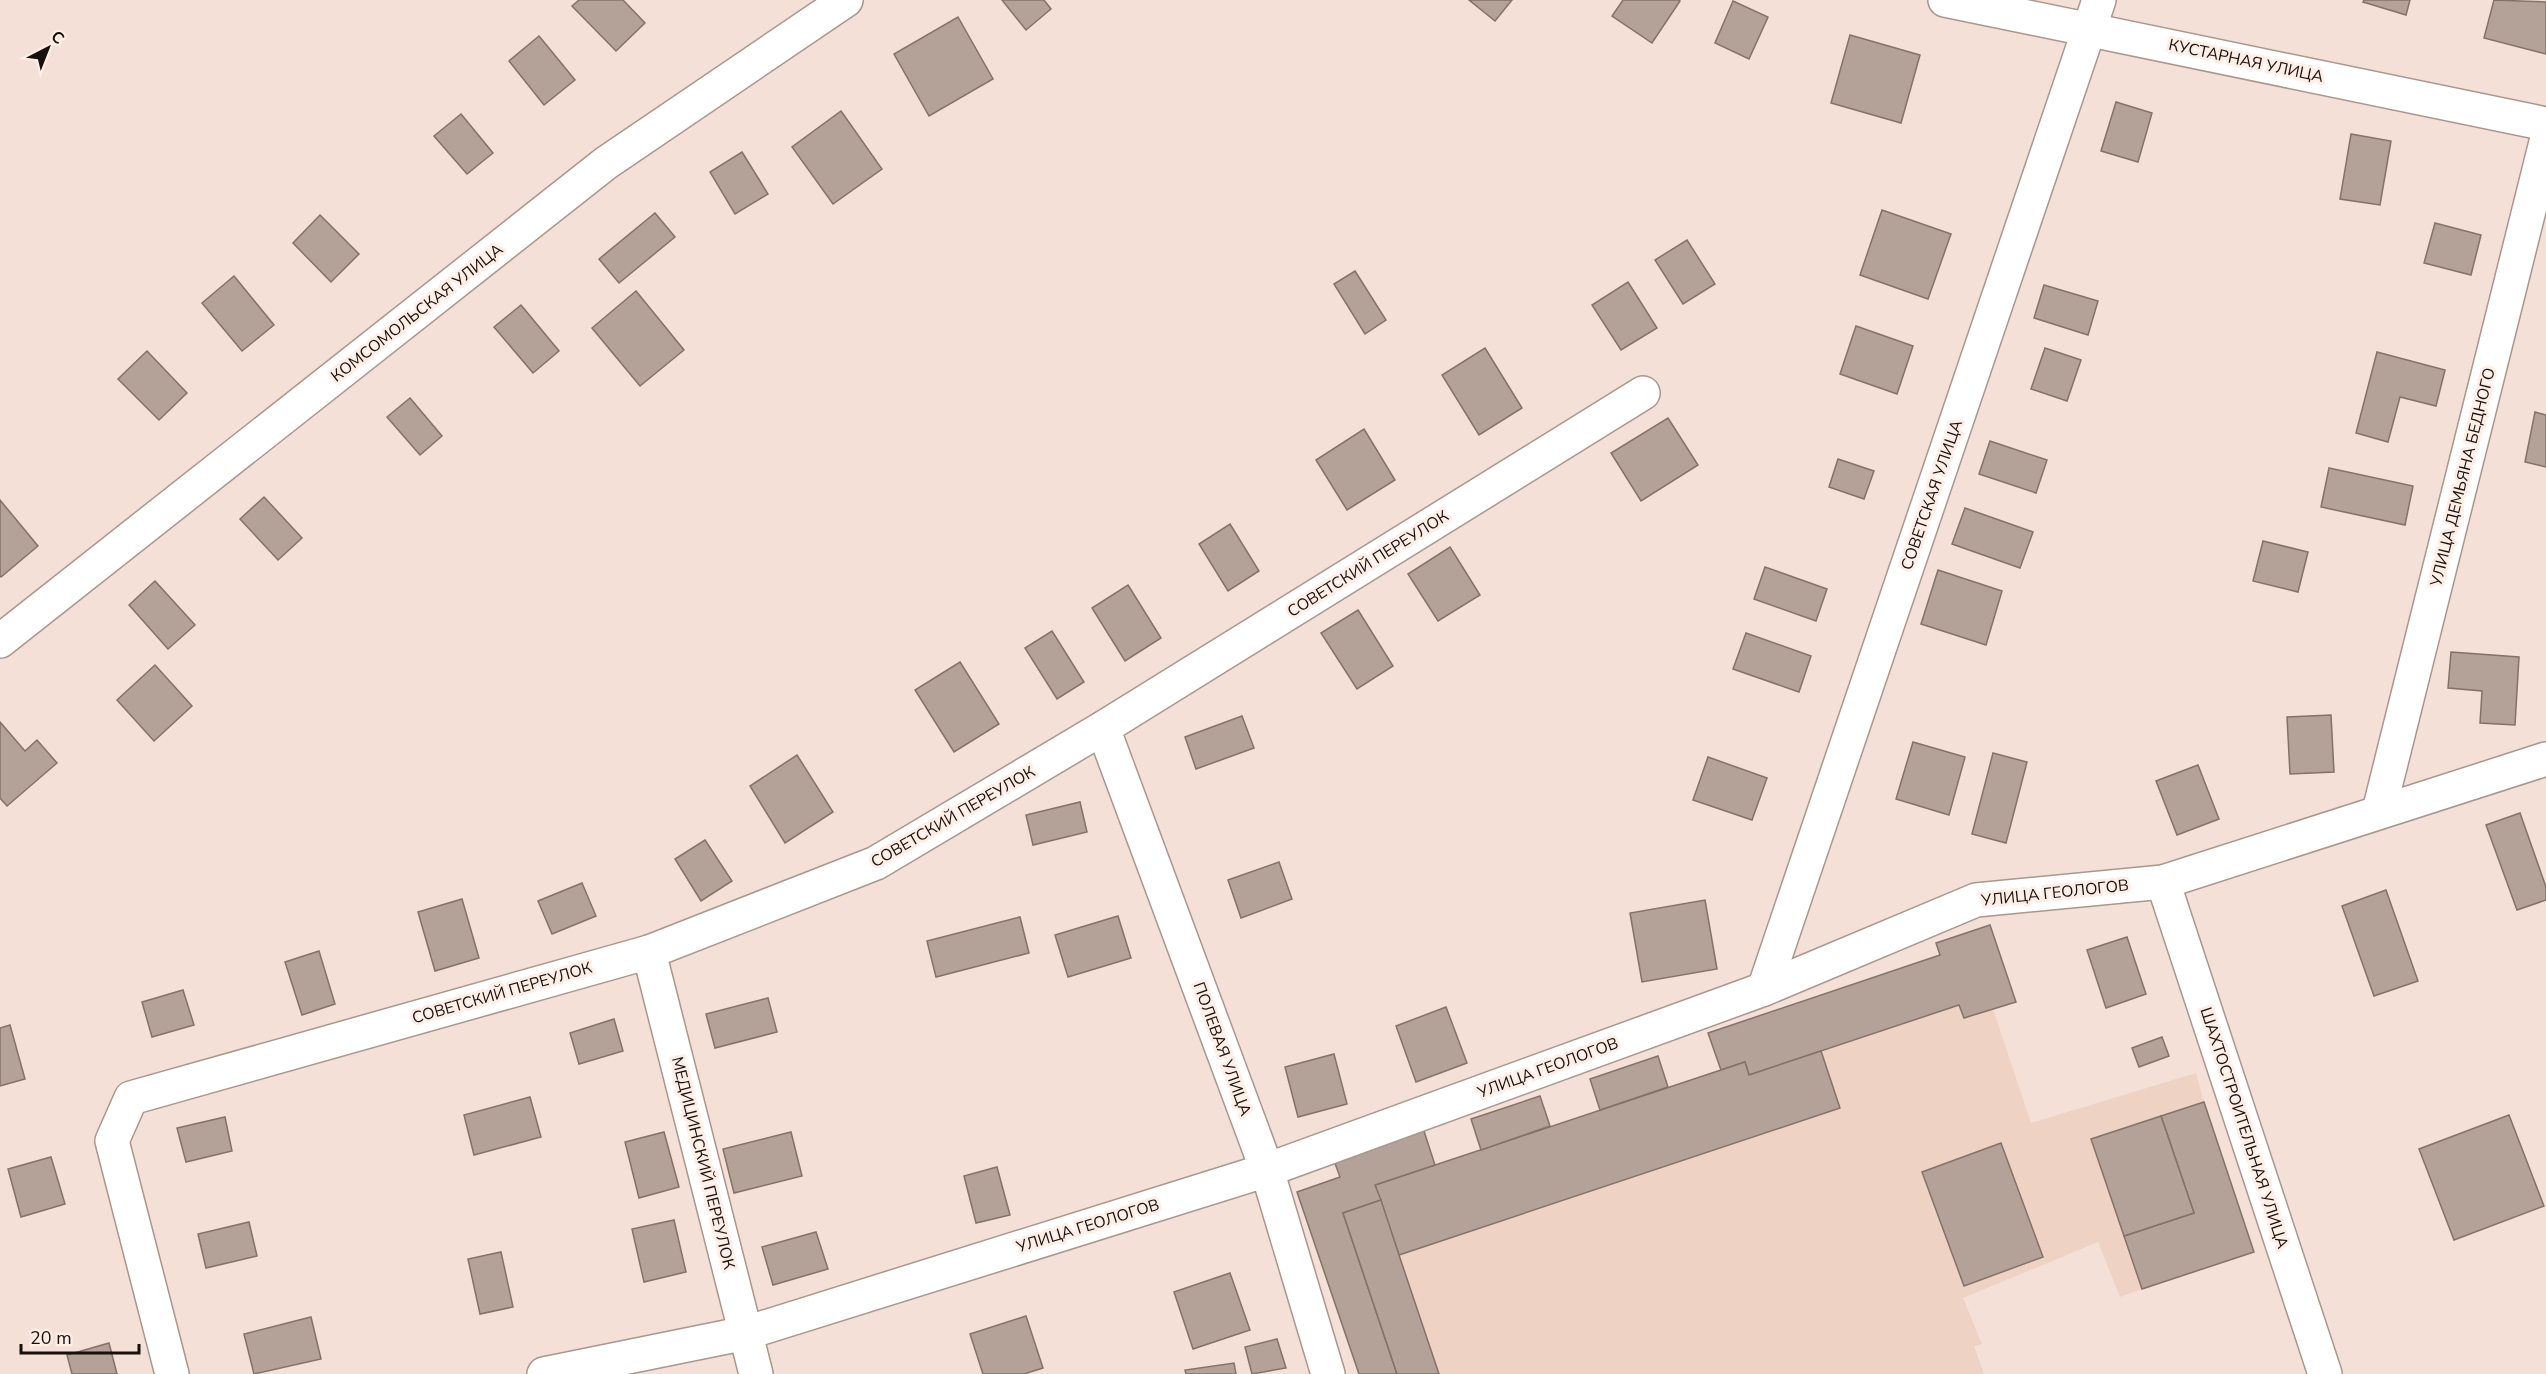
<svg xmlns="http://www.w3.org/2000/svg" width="2546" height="1374" font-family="'Nunito Sans',sans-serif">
<rect width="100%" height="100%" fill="#f4e0d6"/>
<polygon fill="#eed3c4" points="1959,1005 1964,1018 1993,1009 2031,1123 2196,1073 2204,1102 2162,1116 2124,1236 2142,1289 2120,1297 2098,1242 1963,1298 1982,1344 1974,1346 1984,1374 1397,1374 1381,1200 1375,1185 1745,1062 1750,1075"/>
<g fill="#b4a197" stroke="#847269" stroke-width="1.5">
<polygon points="579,0 623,0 645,23 616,51 572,6"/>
<polygon points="1002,0 1044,0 1051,9 1026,30"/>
<polygon points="1469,0 1512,0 1495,21"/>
<polygon points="1623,0 1678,0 1680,1 1652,43 1612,16"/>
<polygon points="2364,0 2410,0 2406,15 2363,2"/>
<polygon points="2494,0 2546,2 2546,54 2484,38"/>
<polygon points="1733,1 1768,17 1749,59 1715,43"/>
<polygon points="958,17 993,79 929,116 894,54"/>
<polygon points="1850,35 1920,55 1901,123 1831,103"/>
<polygon points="539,36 575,80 544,105 509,61"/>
<polygon points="2116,102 2152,113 2138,162 2101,151"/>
<polygon points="841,111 882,169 833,204 792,147"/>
<polygon points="461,114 493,153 467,174 434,136"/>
<polygon points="2351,134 2391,141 2380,205 2340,199"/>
<polygon points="742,152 768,194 735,214 710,172"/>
<polygon points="1882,210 1951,234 1928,299 1860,275"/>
<polygon points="655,213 675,237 619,283 599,259"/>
<polygon points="320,215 359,254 331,282 293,243"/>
<polygon points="2435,223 2481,235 2471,275 2424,263"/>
<polygon points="1687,240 1715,284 1683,304 1655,260"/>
<polygon points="1355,271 1386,320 1365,334 1334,284"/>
<polygon points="234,276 274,325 242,351 202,303"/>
<polygon points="1628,282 1657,328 1621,350 1592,305"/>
<polygon points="2044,285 2098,301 2088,335 2034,318"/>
<polygon points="636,291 684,350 640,386 592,328"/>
<polygon points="521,305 559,351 533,373 494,327"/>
<polygon points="1856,326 1913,346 1897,394 1840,374"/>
<polygon points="1485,348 1522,408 1479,435 1442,375"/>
<polygon points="2045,348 2081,360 2067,401 2031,389"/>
<polygon points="147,351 187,393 159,420 118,379"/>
<polygon points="2377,352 2445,370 2436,406 2400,397 2388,442 2356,433"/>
<polygon points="410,398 442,436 420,455 387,417"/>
<polygon points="2535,412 2546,415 2546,467 2525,462"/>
<polygon points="1668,418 1698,465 1641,501 1611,453"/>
<polygon points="1364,429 1395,480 1347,510 1316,460"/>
<polygon points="1990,441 2047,460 2036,493 1979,474"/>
<polygon points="1838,459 1874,471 1864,499 1829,487"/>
<polygon points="2329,468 2413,486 2405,525 2321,507"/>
<polygon points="264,497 302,538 278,560 240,519"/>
<polygon points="0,500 38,546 1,577 0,576"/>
<polygon points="1965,508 2033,532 2020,568 1952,544"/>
<polygon points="1230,524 1259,571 1228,591 1199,544"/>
<polygon points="2263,541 2308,552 2298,592 2253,581"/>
<polygon points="1450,547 1480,595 1438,621 1408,574"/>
<polygon points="1765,567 1827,589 1816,621 1754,599"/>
<polygon points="1938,570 2002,591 1986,645 1921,624"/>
<polygon points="155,581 195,625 168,649 129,605"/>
<polygon points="1128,585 1161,638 1125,661 1092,608"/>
<polygon points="1358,610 1393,666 1357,689 1321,633"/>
<polygon points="1052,631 1084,682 1057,699 1025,648"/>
<polygon points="1746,633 1811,656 1799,692 1733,669"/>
<polygon points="2451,652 2519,657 2515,725 2480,723 2482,691 2448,688"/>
<polygon points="960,662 999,724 954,752 915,690"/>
<polygon points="155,665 192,706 154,741 117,700"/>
<polygon points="2331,715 2334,772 2290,774 2287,717"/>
<polygon points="1242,716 1254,748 1196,769 1185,737"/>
<polygon points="0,722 25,751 37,740 57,763 7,806 0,798"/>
<polygon points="1913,742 1965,757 1949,815 1896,799"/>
<polygon points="1993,753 2027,762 2006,843 1972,834"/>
<polygon points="797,755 833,812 785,843 750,786"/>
<polygon points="1708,757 1767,778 1752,820 1693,800"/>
<polygon points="2198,765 2219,819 2177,835 2156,781"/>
<polygon points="1080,802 1087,832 1033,845 1026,815"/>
<polygon points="2520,813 2546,887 2546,900 2517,910 2486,825"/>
<polygon points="705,840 732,881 701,901 675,859"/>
<polygon points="1279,862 1292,899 1241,918 1228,880"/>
<polygon points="582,883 596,916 552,934 538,901"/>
<polygon points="2386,890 2418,981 2374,996 2342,906"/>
<polygon points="462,899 479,958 435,971 418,912"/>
<polygon points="1705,900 1717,969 1642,982 1630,913"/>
<polygon points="1118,916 1131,958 1068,977 1055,935"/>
<polygon points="1020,917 1029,953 936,977 927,941"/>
<polygon points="1990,925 2016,1002 1964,1018 1959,1005 1749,1075 1745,1062 1721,1070 1708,1033 1940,955 1936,943"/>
<polygon points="2127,937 2146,994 2106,1008 2087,950"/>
<polygon points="319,951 335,1004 302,1015 285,962"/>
<polygon points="183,990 194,1025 152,1037 142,1002"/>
<polygon points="768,998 777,1032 715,1048 706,1014"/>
<polygon points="1446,1007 1467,1063 1416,1082 1396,1026"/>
<polygon points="614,1019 623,1051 579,1064 570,1033"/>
<polygon points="10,1025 25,1079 0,1086 0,1028"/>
<polygon points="2162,1037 2169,1056 2139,1067 2132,1048"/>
<polygon points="1821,1051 1840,1108 1399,1255 1375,1185 1745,1062 1749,1075"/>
<polygon points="1334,1054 1347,1104 1298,1117 1285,1067"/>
<polygon points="1658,1056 1668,1087 1600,1110 1590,1079"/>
<polygon points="1540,1096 1550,1126 1481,1150 1471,1119"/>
<polygon points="530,1097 541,1137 474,1155 464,1115"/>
<polygon points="2204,1102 2254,1252 2142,1289 2124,1236 2194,1213 2161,1116"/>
<polygon points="2509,1115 2544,1206 2454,1240 2419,1149"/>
<polygon points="2161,1116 2194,1213 2124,1236 2091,1139"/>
<polygon points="225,1117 232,1151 186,1162 177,1128"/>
<polygon points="1423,1128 1435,1165 1375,1185 1381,1200 1343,1213 1397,1374 1359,1374 1297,1192 1340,1177 1333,1158"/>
<polygon points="664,1132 679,1187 639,1198 625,1142"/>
<polygon points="791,1132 802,1176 734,1193 723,1149"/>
<polygon points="2001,1143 2043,1257 1964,1286 1922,1172"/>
<polygon points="51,1157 65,1204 21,1217 8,1169"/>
<polygon points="997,1167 1010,1215 976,1223 964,1176"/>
<polygon points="1381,1200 1399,1255 1439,1374 1397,1374 1343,1213"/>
<polygon points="674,1220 686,1272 644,1282 632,1229"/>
<polygon points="249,1222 257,1256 206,1268 198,1234"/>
<polygon points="816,1232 828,1269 773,1285 762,1247"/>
<polygon points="501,1252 513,1307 480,1314 468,1259"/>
<polygon points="1230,1273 1250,1330 1193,1349 1174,1292"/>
<polygon points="1026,1316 1043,1368 1024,1374 983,1374 970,1334"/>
<polygon points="311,1317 321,1359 254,1374 244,1334"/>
<polygon points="1277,1339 1286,1368 1252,1374 1245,1347"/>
<polygon points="109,1343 117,1374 72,1374 67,1355"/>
<polygon points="1234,1363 1236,1374 1186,1374 1185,1370"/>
</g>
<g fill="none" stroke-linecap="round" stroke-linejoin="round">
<g stroke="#a9978d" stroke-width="36">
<g id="street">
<polyline points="1945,0 2546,124"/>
<polyline points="0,641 606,163 846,0"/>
<polyline points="1103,728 1267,1170 1328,1374"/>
<polyline points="2379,811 2546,142"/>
<polyline points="2163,882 2325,1374"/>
<polyline points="649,952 756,1374"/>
<polyline points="1764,989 2099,0"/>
<polyline points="172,1374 112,1141 131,1098 649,952 876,863 1103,728 1643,393"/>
<polyline points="544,1374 746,1333 1267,1170 1764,989 1976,900 2163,882 2546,759"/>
</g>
</g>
<use href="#street" stroke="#fff" stroke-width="33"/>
</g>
<g text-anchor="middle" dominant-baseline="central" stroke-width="6" stroke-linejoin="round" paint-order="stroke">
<g font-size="16" fill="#17100d" stroke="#feeee6">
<text transform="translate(2246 61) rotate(12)">КУСТАРНАЯ УЛИЦА</text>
<text transform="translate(417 313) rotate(-38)">КОМСОМОЛЬСКАЯ УЛИЦА</text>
<text transform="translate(2463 477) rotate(-76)">УЛИЦА ДЕМЬЯНА БЕДНОГО</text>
<text transform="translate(1932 495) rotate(-71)">СОВЕТСКАЯ УЛИЦА</text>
<text transform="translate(1368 564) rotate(-32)">СОВЕТСКИЙ ПЕРЕУЛОК</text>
<text transform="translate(953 817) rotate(-30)">СОВЕТСКИЙ ПЕРЕУЛОК</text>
<text transform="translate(2055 893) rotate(-6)">УЛИЦА ГЕОЛОГОВ</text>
<text transform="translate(502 993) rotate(-16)">СОВЕТСКИЙ ПЕРЕУЛОК</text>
<text transform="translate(1222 1049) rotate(70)">ПОЛЕВАЯ УЛИЦА</text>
<text transform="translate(1548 1068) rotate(-20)">УЛИЦА ГЕОЛОГОВ</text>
<text transform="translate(2244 1128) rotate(72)">ШАХТОСТРОИТЕЛЬНАЯ УЛИЦА</text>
<text transform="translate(703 1163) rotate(76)">МЕДИЦИНСКИЙ ПЕРЕУЛОК</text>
<text transform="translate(1088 1226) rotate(-17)">УЛИЦА ГЕОЛОГОВ</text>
</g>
</g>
<g transform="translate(48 48) rotate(42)" stroke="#feeee6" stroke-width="4.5" paint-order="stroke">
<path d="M0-4.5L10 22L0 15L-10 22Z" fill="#17100d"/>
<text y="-9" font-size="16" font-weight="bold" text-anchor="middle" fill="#17100d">С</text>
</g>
<path d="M21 1344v9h118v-9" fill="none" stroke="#17100d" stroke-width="3"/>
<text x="30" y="1344" font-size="18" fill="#17100d" stroke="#feeee6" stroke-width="4.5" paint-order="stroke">20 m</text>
</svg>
